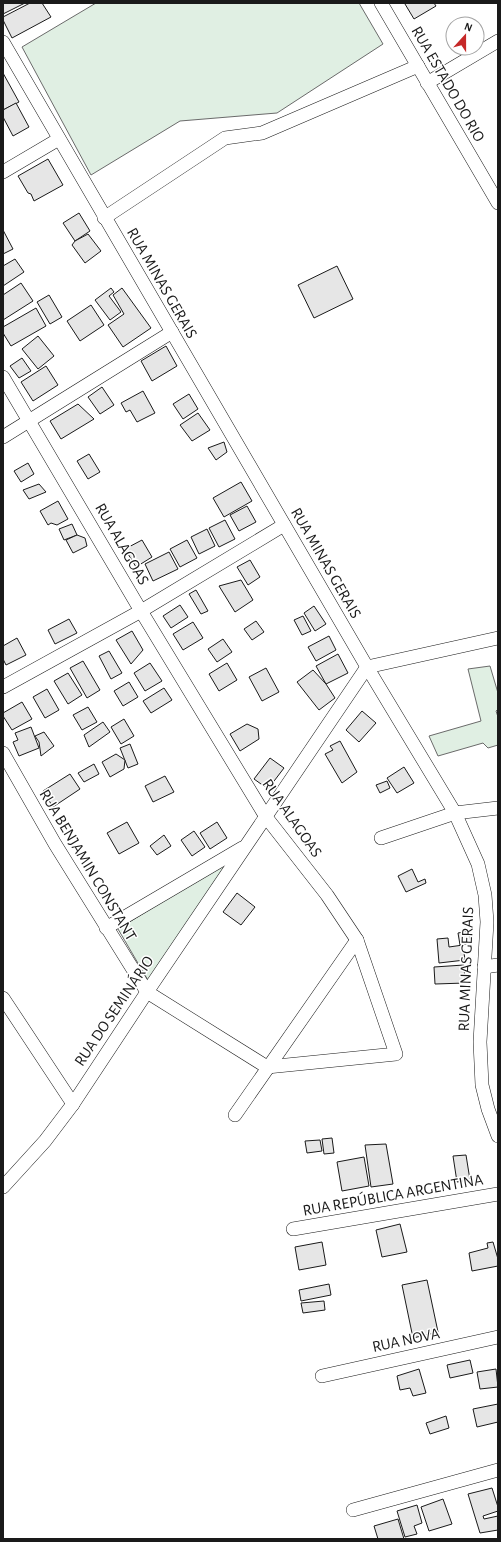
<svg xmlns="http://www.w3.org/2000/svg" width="501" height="1542" font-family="'Alegreya Sans',sans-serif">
<rect width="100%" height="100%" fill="#fff"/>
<g fill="#e0efe3" stroke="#6a6a6a">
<polygon points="96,3 359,3 383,44 277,113 180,121 91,175 22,47"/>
<polygon points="490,666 498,693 498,709 496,711 498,717 498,745 488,748 483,743 438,756 429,736 481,721 468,669"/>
<polygon points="231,861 149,982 118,929 215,869"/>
</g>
<g fill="#e6e6e6" stroke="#1a1a1a">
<polygon points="3,3 25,3 3,14"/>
<polygon points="30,3 42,3 51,17 12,38 3,20 3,17"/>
<polygon points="406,3 434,3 436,6 414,19 405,4"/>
<polygon points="3,73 19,102 3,110"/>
<polygon points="16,103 29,127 13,136 3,117 3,110"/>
<polygon points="48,159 63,185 34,201 31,194 28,193 18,176"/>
<polygon points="79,213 90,231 75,241 63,223"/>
<polygon points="3,230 13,249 3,254"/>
<polygon points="88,234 101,251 85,263 72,245 75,241"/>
<polygon points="15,259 24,272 3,286 3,266"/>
<polygon points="337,266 353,299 314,318 298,285"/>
<polygon points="21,283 33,301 3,320 3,295"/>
<polygon points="111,288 114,292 109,296 121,312 110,320 95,300"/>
<polygon points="122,288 151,328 123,347 108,325 124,314 113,295"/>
<polygon points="49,295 62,317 50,324 37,302"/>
<polygon points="91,305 104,325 80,341 67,321"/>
<polygon points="36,308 46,326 11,346 3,333 3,327"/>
<polygon points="38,336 54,356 38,369 22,349"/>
<polygon points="166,346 177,366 152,381 141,361"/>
<polygon points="22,358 31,371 19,378 10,366"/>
<polygon points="46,366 58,385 33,401 21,382"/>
<polygon points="102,387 114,405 100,414 88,397"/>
<polygon points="143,391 155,413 137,422 130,410 126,412 121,403"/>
<polygon points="189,394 198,409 183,419 173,404"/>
<polygon points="78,404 94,419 61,439 50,421"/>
<polygon points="198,413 210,430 192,441 180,425"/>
<polygon points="224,442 227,452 216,460 208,448"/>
<polygon points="89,454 100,472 88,479 77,461"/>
<polygon points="28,463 34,474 21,482 14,471"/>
<polygon points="241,482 252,501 224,517 213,498"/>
<polygon points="39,484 46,492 29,499 23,490"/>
<polygon points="58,501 68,519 57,525 51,523 48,525 40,511"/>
<polygon points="247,506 256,522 239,531 230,515"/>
<polygon points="225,520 235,539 219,547 209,528"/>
<polygon points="72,524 77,535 64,540 59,529"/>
<polygon points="207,529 215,546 199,554 191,537"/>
<polygon points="77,535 85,538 87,546 73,553 66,540"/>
<polygon points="142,540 152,557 136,567 125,549"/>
<polygon points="187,540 197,558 180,567 170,549"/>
<polygon points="169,552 178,569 153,581 145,564"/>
<polygon points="250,560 260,577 248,585 237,567"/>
<polygon points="241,580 253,600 235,612 219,586"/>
<polygon points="196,590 208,611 201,614 189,594"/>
<polygon points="180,605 188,617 171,628 163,616"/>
<polygon points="314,606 326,624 315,631 304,613"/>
<polygon points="303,616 311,631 302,635 294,620"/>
<polygon points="69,619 77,633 55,644 48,630"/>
<polygon points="256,621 264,632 252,640 244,629"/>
<polygon points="193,622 203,638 183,650 173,634"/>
<polygon points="132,631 143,650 131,664 116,640"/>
<polygon points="329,636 336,650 316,661 308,647"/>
<polygon points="17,638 26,655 6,665 3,659 3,646"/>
<polygon points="223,639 232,652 217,662 208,649"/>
<polygon points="109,651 122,673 111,679 99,656"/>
<polygon points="338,654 348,673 326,684 316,666"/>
<polygon points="83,661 100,690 87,698 70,668"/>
<polygon points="150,663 162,681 145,691 134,673"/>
<polygon points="227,663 237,680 219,691 209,674"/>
<polygon points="266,668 279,692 262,701 249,677"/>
<polygon points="313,670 326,684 335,698 319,710 297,682"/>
<polygon points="68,673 82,695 68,704 54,681"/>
<polygon points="129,682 138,697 123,706 114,691"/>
<polygon points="164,688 172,700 151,713 143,701"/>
<polygon points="47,689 59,710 45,718 33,697"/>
<polygon points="22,702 32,719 12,730 3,716 3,713"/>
<polygon points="88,707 97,722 82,730 73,715"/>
<polygon points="362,711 376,723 359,742 346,730"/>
<polygon points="124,719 134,736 121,744 111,727"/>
<polygon points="103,722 110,732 89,747 84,735"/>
<polygon points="247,724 258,729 259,739 240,751 230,734"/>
<polygon points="31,727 39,748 19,756 13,742 18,740 15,733"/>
<polygon points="44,732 54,746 41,756 39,742 35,736"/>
<polygon points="340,741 357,772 342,783 325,754 333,750 330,746"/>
<polygon points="130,744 138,764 128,768 120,748"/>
<polygon points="116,754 125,760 124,769 110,777 102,762"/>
<polygon points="270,758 284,768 268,789 254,779"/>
<polygon points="94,764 99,774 84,782 78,773"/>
<polygon points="404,767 414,783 397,793 387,778"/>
<polygon points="70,774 80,789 53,807 43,791"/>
<polygon points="165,776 174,792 153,802 145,786"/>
<polygon points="387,781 390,788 380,793 376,785"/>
<polygon points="127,822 139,843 119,854 107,833"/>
<polygon points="217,822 227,838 210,849 200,833"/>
<polygon points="194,831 205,847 192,856 181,840"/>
<polygon points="164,835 171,846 157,855 150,846"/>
<polygon points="412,869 418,882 425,879 426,883 406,892 398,876"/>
<polygon points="237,893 255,907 241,925 223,912"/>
<polygon points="469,931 471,943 460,945 458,933"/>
<polygon points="448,938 449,947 463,945 465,960 439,963 437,939"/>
<polygon points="464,965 465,983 435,984 434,967"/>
<polygon points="332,1138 334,1153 324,1154 322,1139"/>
<polygon points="320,1140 322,1151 307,1153 305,1141"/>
<polygon points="386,1144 393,1184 371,1187 365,1145"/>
<polygon points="466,1155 470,1180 457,1182 453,1156"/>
<polygon points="364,1157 369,1186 342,1191 337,1162"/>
<polygon points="400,1224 407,1252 382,1257 376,1230"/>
<polygon points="322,1242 326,1265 299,1270 295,1247"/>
<polygon points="493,1242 498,1259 498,1266 472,1271 469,1253 488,1248 487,1243"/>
<polygon points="427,1280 438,1332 413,1338 402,1285"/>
<polygon points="329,1284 331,1295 301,1301 299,1290"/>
<polygon points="324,1301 325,1310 303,1313 301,1303"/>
<polygon points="470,1360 473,1373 450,1378 447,1365"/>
<polygon points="419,1369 426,1393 413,1396 410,1388 400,1390 397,1376"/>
<polygon points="496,1369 498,1387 480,1389 477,1372"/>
<polygon points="498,1404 498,1422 477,1427 473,1409"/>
<polygon points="446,1416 449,1428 430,1434 426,1423"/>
<polygon points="492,1488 498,1507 498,1511 483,1516 484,1519 498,1516 498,1530 480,1533 468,1494"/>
<polygon points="443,1499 452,1524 429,1531 421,1507"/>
<polygon points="417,1505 422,1523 414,1526 417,1534 405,1537 397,1511"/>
<polygon points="398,1519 404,1539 378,1539 374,1526"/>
</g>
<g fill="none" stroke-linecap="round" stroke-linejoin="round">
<g stroke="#1a1a1a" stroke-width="14">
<g id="minor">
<polyline points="381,3 498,203"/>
<polyline points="3,42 367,667 455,813 478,864 485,895 487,922 480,1042 482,1085 488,1109 498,1136"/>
<polyline points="427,83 498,41"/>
<polyline points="3,172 59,139"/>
<polyline points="104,218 225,138 262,133 418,66"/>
<polyline points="3,377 141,611 266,817 327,895 357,940 396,1054 267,1067 147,992 55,844 3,753"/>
<polyline points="3,437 172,332"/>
<polyline points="367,667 498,638"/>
<polyline points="3,687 141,611 284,525"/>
<polyline points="381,838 455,813 498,808"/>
<polyline points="106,928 242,848"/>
<polyline points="484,967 498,965"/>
<polyline points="3,998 73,1104"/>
<polyline points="235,1115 357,940"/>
<polyline points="3,1187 45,1141 73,1104 147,992 367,667"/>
<polyline points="293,1229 498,1194"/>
<polyline points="322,1376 498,1337"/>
<polyline points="353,1510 498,1470"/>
</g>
</g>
<use href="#minor" stroke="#fff" stroke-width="13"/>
</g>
<g text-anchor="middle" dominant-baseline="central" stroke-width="3" stroke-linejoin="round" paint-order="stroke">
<g font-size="16" fill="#1a1a1a" stroke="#fff">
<text transform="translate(448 84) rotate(60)">RUA ESTADO DO RIO</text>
<text transform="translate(162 283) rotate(60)">RUA MINAS GERAIS</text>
<text transform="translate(122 544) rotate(60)">RUA ALAGOAS</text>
<text transform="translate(326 563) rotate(60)">RUA MINAS GERAIS</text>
<text transform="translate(292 818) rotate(55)">RUA ALAGOAS</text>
<text transform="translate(88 865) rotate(59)">RUA BENJAMIN CONSTANT</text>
<text transform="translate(466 969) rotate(-88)">RUA MINAS GERAIS</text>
<text transform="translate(114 1011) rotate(-56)">RUA DO SEMINÁRIO</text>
<text transform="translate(393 1195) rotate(-10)">RUA REPÚBLICA ARGENTINA</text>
<text transform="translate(406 1340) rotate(-12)">RUA NOVA</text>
</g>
</g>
<rect width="501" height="1542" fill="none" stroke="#1a1a1a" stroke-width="8"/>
<g transform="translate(465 36) rotate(21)"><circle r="19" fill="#ffffff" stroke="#a3a3a3"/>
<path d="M0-3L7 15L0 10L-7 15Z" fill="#c62828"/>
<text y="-6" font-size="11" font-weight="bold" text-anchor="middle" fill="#1a1a1a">N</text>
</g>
</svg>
